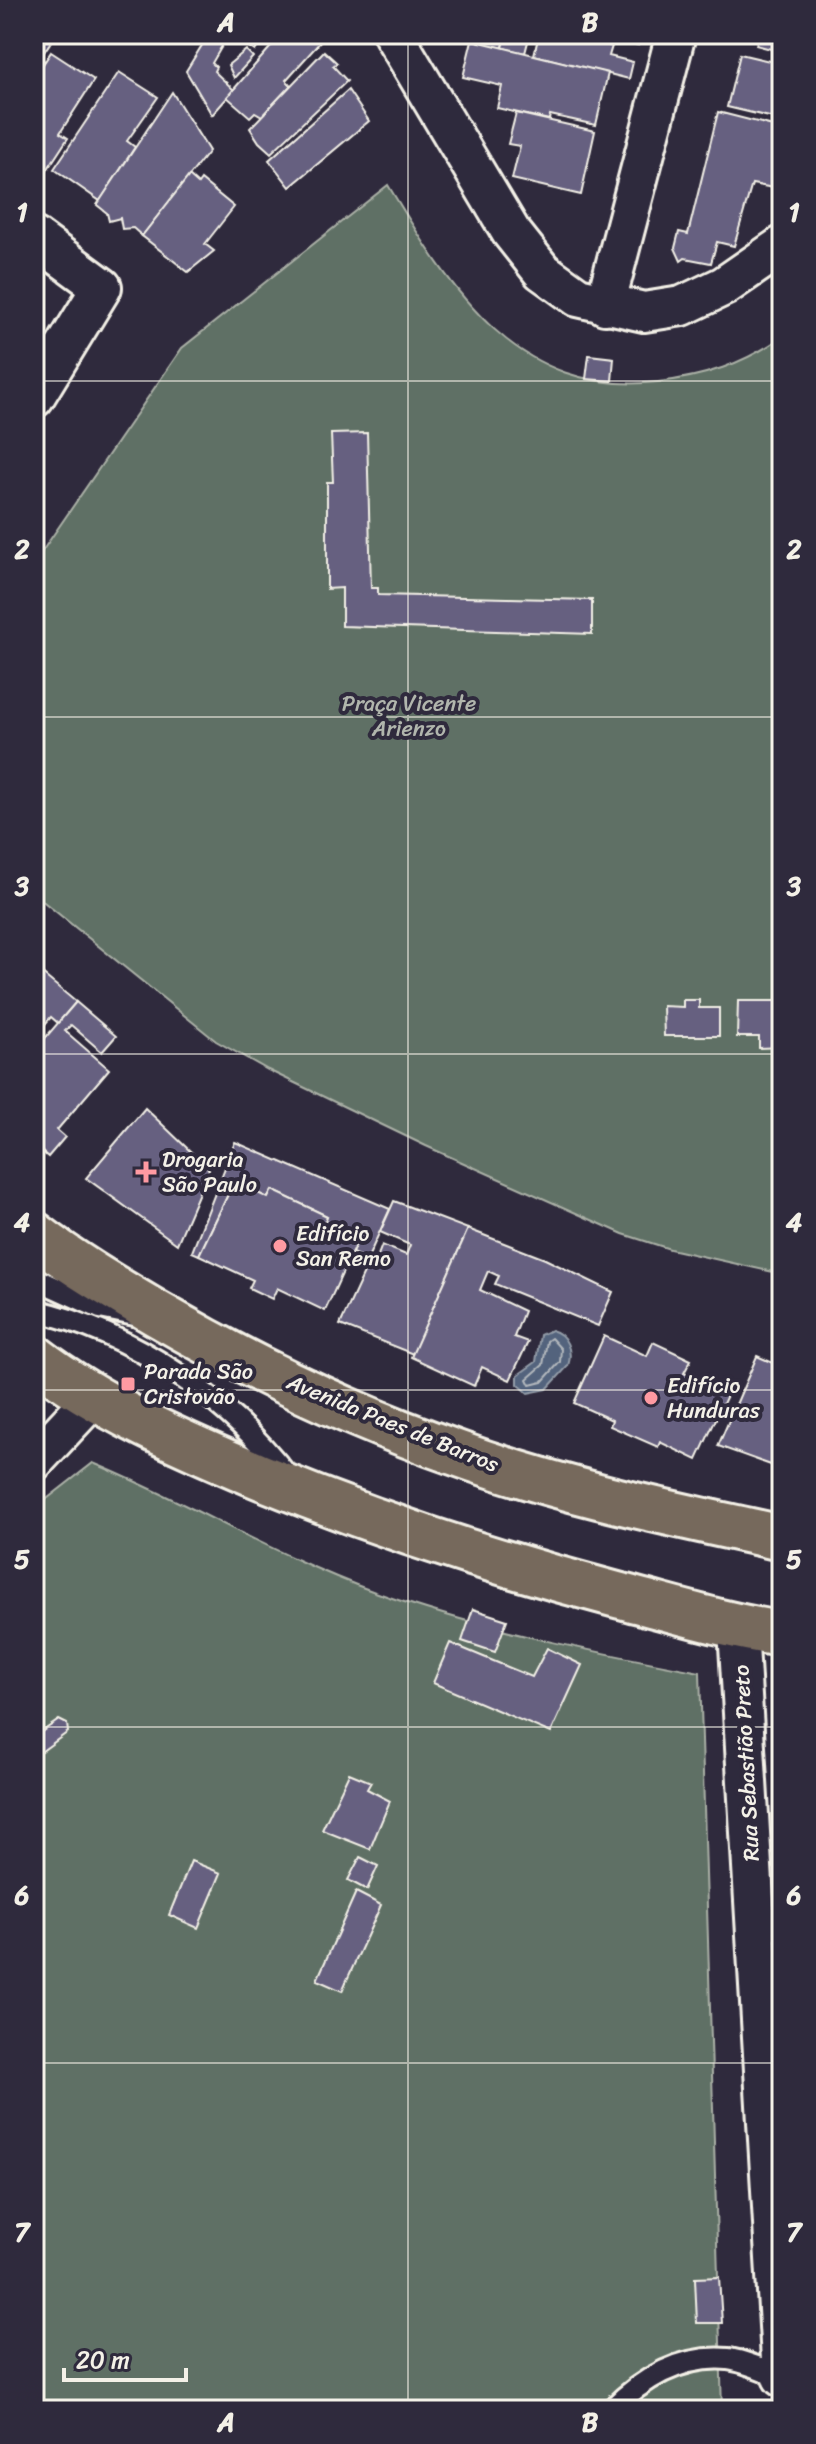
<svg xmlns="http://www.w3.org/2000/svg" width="816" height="2444" font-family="Sriracha,sans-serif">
<rect width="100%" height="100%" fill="#2f2a3d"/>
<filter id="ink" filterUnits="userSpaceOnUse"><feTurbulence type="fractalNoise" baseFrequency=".0125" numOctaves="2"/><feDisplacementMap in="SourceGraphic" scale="16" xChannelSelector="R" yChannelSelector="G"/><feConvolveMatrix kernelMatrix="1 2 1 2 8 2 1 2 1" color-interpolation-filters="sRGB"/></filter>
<g filter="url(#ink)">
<g fill="#5f6f65" stroke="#aab0a6" stroke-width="2">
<path d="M388,185C452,291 516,397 658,382C704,377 743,364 782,337V1274L670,1249L623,1234L426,1146L268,1070L216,1041L34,894V563L182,348Z"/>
<path d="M93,1463C188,1502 278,1557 375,1592C481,1630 590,1651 700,1672L722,2410H34V1509Z"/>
</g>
<path fill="#52637d" stroke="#939ca8" stroke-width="2" d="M551,1330C567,1334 573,1351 568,1366L547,1389L528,1393L518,1384V1375L536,1362L540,1335Z"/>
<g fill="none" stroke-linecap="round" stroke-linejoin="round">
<polygon stroke="#b3b8bd" stroke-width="2" points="551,1338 561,1349 560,1362 542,1382 530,1385 527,1379 543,1365 547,1341"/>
</g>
<g fill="#666180" stroke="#f4f1e8" stroke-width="2">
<polygon points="34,34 56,34 40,58 45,61 34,78"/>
<polygon points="209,34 266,34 255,51 229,34 212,63 216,67 214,71 234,90 212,115 186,71"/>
<polygon points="282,34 316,34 322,40 286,80 291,85 262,116 255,112 250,117 227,97"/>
<polygon points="447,34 506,34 503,48"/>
<polygon points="506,34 530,34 525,53 503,48"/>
<polygon points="539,34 564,34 612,46 609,56 633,62 629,79 534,55"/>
<polygon points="564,34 640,34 638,45 613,39 612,46"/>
<polygon points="759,34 782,34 782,52 756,45"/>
<polygon points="472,40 608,73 596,125 550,115 549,120 497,108 502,86 463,77"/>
<polygon points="246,50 253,57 234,78 228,65"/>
<polygon points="324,51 337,63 333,66 347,81 271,153 259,142 250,128"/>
<polygon points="51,52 94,80 60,133 68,138 34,190 34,78"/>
<polygon points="740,54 782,64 782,120 727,107"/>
<polygon points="119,72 158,97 127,141 135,147 100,201 54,169"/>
<polygon points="348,90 369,121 290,187 269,160"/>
<polygon points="172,92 209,151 142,236 133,228 122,229 120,218 109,221 107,213 97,205"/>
<polygon points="718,112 777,127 782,120 782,160 774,188 752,184 734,246 717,242 711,263 685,258 681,261 675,248 679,232 688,234"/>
<polygon points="516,113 595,131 581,195 512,179 520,146 508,144"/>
<polygon points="189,176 198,184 201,180 234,207 205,244 214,251 188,272 142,236"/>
<polygon points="589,355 614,358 612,381 586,379"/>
<polygon points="367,433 371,588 378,588 378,595 592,600 592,634 342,626 342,588 327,589 327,482 333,482 331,434"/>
<polygon points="34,967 76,1002 58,1023 51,1017 34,1037"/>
<polygon points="683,1000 699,1000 699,1008 719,1008 719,1036 664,1036 663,1006 683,1007"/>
<polygon points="738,1001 782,1001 782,1047 759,1048 759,1037 737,1037"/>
<polygon points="76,1002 116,1036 102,1052 71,1025 65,1031 109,1069 57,1130 65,1137 48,1157 34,1145 34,1051"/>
<polygon points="145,1108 209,1169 177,1244 86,1178"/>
<polygon points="235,1142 390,1209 367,1260 352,1253 358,1239 324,1223 327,1216 272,1190 268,1198 234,1182 199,1255 192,1252"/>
<polygon points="234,1182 268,1198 272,1190 327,1216 324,1223 358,1239 325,1311 277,1288 272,1299 249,1288 253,1280 199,1255"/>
<polygon points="394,1201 468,1229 413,1354 340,1325 370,1260 375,1263 382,1245 406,1255 410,1245 380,1232"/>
<polygon points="468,1229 545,1259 613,1292 598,1326 495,1284 499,1276 488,1271 480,1290 524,1311 514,1337 528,1342 510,1380 482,1367 474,1386 411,1357"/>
<polygon points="604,1336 647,1356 653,1342 691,1360 684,1373 728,1393 697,1460 660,1442 658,1447 610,1426 612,1420 574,1403"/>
<polygon points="757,1356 782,1367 782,1469 718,1446"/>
<polygon points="473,1609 507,1620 495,1652 462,1641"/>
<polygon points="450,1643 532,1677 547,1648 582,1665 551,1733 433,1683"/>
<polygon points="59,1720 67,1724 68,1732 34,1757 34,1737"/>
<polygon points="349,1773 371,1782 367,1789 390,1801 370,1849 322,1830"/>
<polygon points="360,1857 378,1866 367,1890 348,1880"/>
<polygon points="191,1861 221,1873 198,1928 169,1915"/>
<polygon points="356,1892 381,1905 342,1991 317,1980"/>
<polygon points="719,2277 722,2323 697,2323 695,2278"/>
</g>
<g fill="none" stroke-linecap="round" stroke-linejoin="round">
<g stroke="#f4f1e8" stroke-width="26">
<g id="service">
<polyline points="34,1278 100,1308 135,1315"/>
<path d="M34,1310C134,1333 227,1398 289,1478"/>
<path d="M611,2410C643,2378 681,2355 728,2359C746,2361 765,2371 782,2377"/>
</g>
</g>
<g stroke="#f4f1e8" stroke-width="44">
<g id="minor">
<polyline points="393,34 511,232 542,271 578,297 644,312 682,306 724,286 782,246"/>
<polyline points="34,237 102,287 34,398"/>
<polyline points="605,305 676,34"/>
<polyline points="34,1461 94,1397"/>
<polyline points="738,1628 782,2377"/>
</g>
</g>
<g stroke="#f4f1e8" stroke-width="50">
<g id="primary">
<path d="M34,1234C73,1264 114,1288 156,1313C252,1369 354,1417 459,1454C564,1492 674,1514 782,1538"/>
<path d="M34,1357C102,1409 181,1443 259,1476C376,1524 495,1563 617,1595C672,1609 725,1626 782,1634"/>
</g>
</g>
<use href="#service" stroke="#2f2a3d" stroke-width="20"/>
<use href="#minor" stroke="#2f2a3d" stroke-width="38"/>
<use href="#primary" stroke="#76695c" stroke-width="44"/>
</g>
</g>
<path fill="none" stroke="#f4f1e8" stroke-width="2" stroke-opacity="0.55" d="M408,34V2410M34,381H782M34,717H782M34,1054H782M34,1390H782M34,1727H782M34,2063H782"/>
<g fill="#ff9aa2" stroke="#2f2a3d" stroke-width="3">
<path d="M142 1160h8v8h8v8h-8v8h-8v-8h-8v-8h8z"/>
<circle cx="280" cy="1246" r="8"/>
<rect x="120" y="1376" width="16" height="16" rx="4"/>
<circle cx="651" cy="1398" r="8"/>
</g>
<g text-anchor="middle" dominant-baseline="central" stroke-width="8" stroke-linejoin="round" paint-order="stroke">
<g font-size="22" fill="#b1b6ad" stroke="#2f2a3d">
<text x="409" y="703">Praça Vicente<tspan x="409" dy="25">Arienzo</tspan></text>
</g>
<g font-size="22" fill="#f4f1e8" stroke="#2f2a3d" text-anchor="start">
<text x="162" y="1159">Drogaria<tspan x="162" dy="25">São Paulo</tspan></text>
<text x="296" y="1233">Edifício<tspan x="296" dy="25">San Remo</tspan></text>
<text x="144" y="1371">Parada São<tspan x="144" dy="25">Cristovão</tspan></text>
<text x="667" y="1385">Edifício<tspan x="667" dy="25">Hunduras</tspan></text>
</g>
<g font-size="22" fill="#f4f1e8" stroke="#2f2a3d">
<text transform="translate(393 1423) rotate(22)">Avenida Paes de Barros</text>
<text transform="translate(746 1763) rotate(-93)">Rua Sebastião Preto</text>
</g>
</g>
<rect width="816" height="2444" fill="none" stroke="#2f2a3d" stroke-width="88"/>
<path d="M64 2368v12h122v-12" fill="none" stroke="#f4f1e8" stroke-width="4"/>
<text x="76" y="2368" font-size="24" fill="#f4f1e8" stroke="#2f2a3d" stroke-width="6" paint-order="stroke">20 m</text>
<rect x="44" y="44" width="728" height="2356" fill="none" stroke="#f4f1e8" stroke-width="3"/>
<g font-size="26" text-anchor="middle" font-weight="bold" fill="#f4f1e8">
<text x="226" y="31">A</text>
<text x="590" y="31">B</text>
<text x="22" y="221">1</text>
<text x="794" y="221">1</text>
<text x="22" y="558">2</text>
<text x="794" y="558">2</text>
<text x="22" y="895">3</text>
<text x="794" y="895">3</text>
<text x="22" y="1231">4</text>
<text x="794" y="1231">4</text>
<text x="22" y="1568">5</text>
<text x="794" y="1568">5</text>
<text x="22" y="1904">6</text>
<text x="794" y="1904">6</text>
<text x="22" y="2241">7</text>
<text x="794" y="2241">7</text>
<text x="226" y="2431">A</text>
<text x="590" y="2431">B</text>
</g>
</svg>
